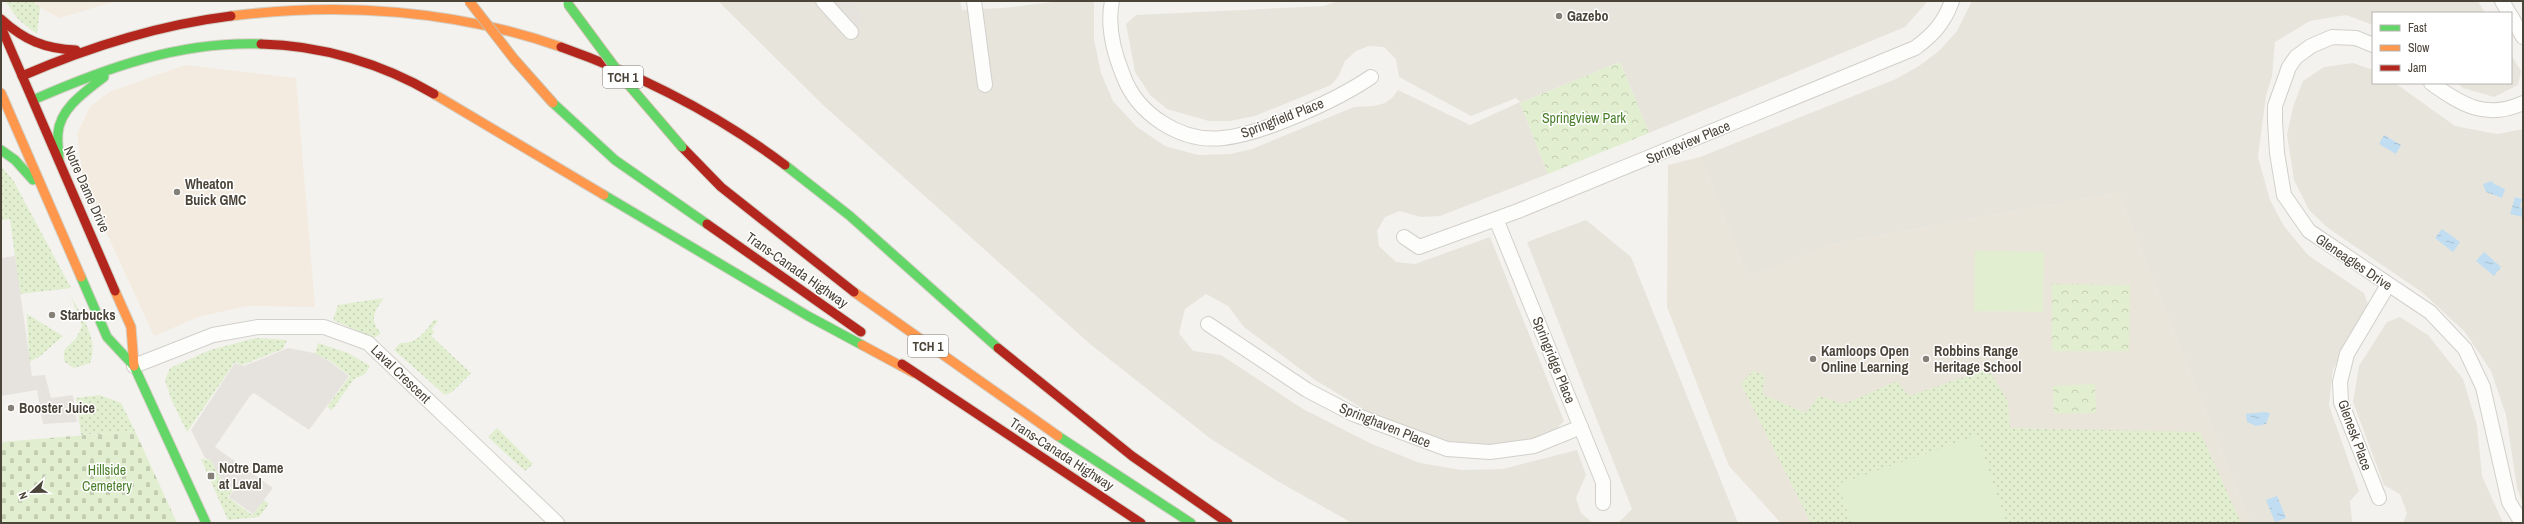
<svg xmlns="http://www.w3.org/2000/svg" width="2524" height="524" font-family="'Archivo Narrow',sans-serif">
<defs>
<pattern id="grass-dots" width="8" height="8" patternUnits="userSpaceOnUse"><rect width="8" height="8" fill="#e1eecf"/><path d="M2 2h.1M6 6h.1" fill="none" stroke="#c3cdb2" stroke-width="1.8" stroke-linecap="round"/></pattern>
<pattern id="cemetery-stones" width="16" height="16" patternUnits="userSpaceOnUse"><rect width="16" height="16" fill="#e1eecf"/><path d="M2 7V4a2 2 0 0 1 4 0v3zM10 15v-3a2 2 0 0 1 4 0v3z" fill="#c3cdb2"/></pattern>
<pattern id="park-crowns" width="20" height="18" patternUnits="userSpaceOnUse"><rect width="20" height="18" fill="#e1eecf"/><path d="M2 6a3 3 0 1 1 6 0M12 15a3 3 0 1 1 6 0" fill="none" stroke="#c3cdb2"/></pattern>
<pattern id="water-ripples" width="26" height="14" patternUnits="userSpaceOnUse"><rect width="26" height="14" fill="#c0ddf1"/><path d="M2 4q2-2 4 0t4 0M15 11q2-2 4 0t4 0" fill="none" stroke="#a6bfcf"/></pattern>
</defs>
<rect width="100%" height="100%" fill="#f4f2ee"/>
<g fill="#e7e4dc">
<polygon points="718,1 960,1 962,10 1003,8 1061,1 1094,1 1094,39 1101,73 1113,101 1137,127 1165,146 1198,155 1230,154 1252,149 1354,107 1374,106 1385,103 1393,97 1398,90 1470,125 1520,102 1516,98 1471,116 1399,77 1396,59 1384,47 1369,46 1356,51 1345,61 1338,77 1331,85 1255,116 1230,121 1209,121 1167,109 1150,95 1135,72 1126,24 1136,15 1324,6 1338,1 1928,1 1905,27 1649,133 1620,62 1520,103 1548,174 1440,216 1421,217 1400,211 1385,217 1377,231 1379,246 1396,262 1415,264 1490,237 1564,421 1550,435 1511,444 1460,447 1380,419 1315,380 1244,327 1228,306 1206,294 1185,309 1179,333 1193,351 1221,355 1303,409 1372,444 1420,463 1461,470 1503,469 1577,450 1586,475 1576,498 1581,513 1593,523 1352,523 1279,482 1211,439 1090,344 823,105"/>
<polygon points="1972,1 2478,1 2485,13 2373,13 2373,25 2346,15 2310,21 2275,42 2272,76 2266,96 2258,157 2270,200 2284,226 2308,255 2364,293 2370,310 2333,369 2329,405 2359,491 2350,501 2352,521 2354,523 2250,523 2118,193 1834,244 1748,278 1700,157 1896,79 1919,66 1939,51 1957,31"/>
<polygon points="2511,55 2521,71 2518,85 2494,97 2463,88 2457,83 2511,83"/>
<polygon points="2353,63 2373,70 2373,83 2395,83 2455,126 2497,134 2523,129 2523,504 2517,488 2506,415 2491,371 2465,332 2423,293 2328,228 2309,210 2294,180 2287,135 2293,107 2303,81 2324,67"/>
<polygon points="1586,220 1631,257 1738,523 1618,523 1632,509 1527,242"/>
<polygon points="2400,317 2428,335 2463,379 2477,425 2482,476 2503,523 2403,523 2407,513 2400,494 2384,485 2353,402 2359,366 2387,322"/>
</g>
<g fill="#f3ebdf">
<polygon points="32,1 116,1 60,18 33,4"/>
<polygon points="185,65 296,78 315,307 248,306 201,316 154,336 83,182 77,134 90,107 109,92"/>
</g>
<polygon fill="#eae5da" points="1700,157 1748,278 1834,244 2118,193 2250,523 1781,523 1729,466 1667,307 1668,165"/>
<g fill="url(#grass-dots)">
<polygon points="5,1 32,1 40,8 37,34 19,20"/>
<polygon points="1,166 13,180 71,288 20,294 10,219 1,220"/>
<path d="M70,294C81,316 100,340 90,363L74,368L65,362C61,347 68,348 76,338C78,335 80,330 82,326Z"/>
<path d="M384,298C374,311 369,320 381,333L374,338L333,320L338,305Z"/>
<polygon points="27,314 63,336 39,357 29,362"/>
<path d="M435,319L438,321L432,329L434,332L431,336L471,373L452,392L445,395L394,350L400,343C418,344 425,331 435,319Z"/>
<polygon points="256,338 287,340 283,349 242,365 235,362 187,432 172,401 165,380 170,368 210,350"/>
<polygon points="318,343 348,353 370,366 365,374 354,379 332,410 327,407 350,376 329,360 315,354"/>
<polygon points="1988,369 2008,401 2010,428 2200,432 2241,523 1811,523 1741,384 1753,371 1763,374 1765,380 1762,394 1806,413 1819,396 1844,404 1897,381 1909,396"/>
<polygon points="100,395 121,403 135,431 81,435 76,398"/>
<polygon points="497,428 533,464 525,471 488,437"/>
<polygon points="201,459 211,460 221,480 233,490 228,497 252,515 264,500 269,504 259,517 228,520"/>
</g>
<polygon fill="url(#cemetery-stones)" points="135,431 177,523 1,523 1,442"/>
<g fill="url(#park-crowns)">
<polygon points="1620,62 1649,133 1548,174 1520,103"/>
<polygon points="2052,284 2130,285 2129,351 2052,351"/>
<polygon points="2095,384 2096,413 2054,414 2053,386"/>
</g>
<g fill="#e1eecf">
<polygon points="1975,251 2044,252 2043,312 1974,311"/>
<polygon points="1977,436 2007,523 1851,523 1838,484"/>
</g>
<g fill="#e6e3df">
<polygon points="830,1 856,1 855,9 864,18 856,31"/>
<polygon points="15,256 32,376 45,375 51,398 73,395 77,422 43,424 37,390 1,396 1,258"/>
<polygon points="288,348 314,353 329,361 349,376 309,430 254,393 250,396 215,447 273,488 253,514 229,497 234,490 221,480 211,460 205,458 191,430 235,363 244,366"/>
</g>
<g fill="url(#water-ripples)">
<polygon points="2384,135 2401,145 2396,154 2379,144"/>
<polygon points="2492,181 2494,184 2505,189 2502,198 2486,192 2483,184"/>
<polygon points="2515,197 2522,199 2520,207 2523,208 2523,217 2510,214"/>
<polygon points="2442,229 2460,242 2453,252 2435,238"/>
<polygon points="2484,252 2501,267 2494,276 2476,261"/>
<polygon points="2264,412 2270,413 2266,424 2256,426 2247,422 2246,414"/>
<polygon points="2277,496 2286,518 2275,522 2266,500"/>
</g>
<g fill="none" stroke-linecap="round" stroke-linejoin="round">
<g stroke="#d2d0cb" stroke-width="16">
<g id="street">
<polyline points="823,1 851,32"/>
<polyline points="974,1 985,85"/>
<path d="M1112,1C1107,25 1114,53 1123,75C1137,114 1181,143 1223,138C1263,134 1337,100 1371,77"/>
<polyline points="2502,1 2509,13"/>
<polyline points="2511,16 2523,37"/>
<polyline points="2373,45 2356,38 2332,37 2311,46 2296,57 2289,67 2275,106 2275,121 2277,153 2284,195 2309,231 2430,312 2465,349 2483,387 2509,502 2522,523"/>
<path d="M2431,83C2462,105 2486,120 2523,103"/>
<polyline points="1496,219 1603,482 1603,503"/>
<path d="M1404,237L1419,247L1518,211L1915,48C1933,35 1944,23 1952,1"/>
<polyline points="1208,324 1307,390 1353,414 1447,449 1490,452 1534,446 1581,427"/>
<polyline points="134,366 213,335 258,327 324,327 368,343 557,523"/>
<polyline points="2379,498 2341,402 2340,382 2347,354 2388,285"/>
</g>
</g>
<g stroke="#d3cfc5" stroke-width="11">
<g id="fast">
<path d="M33,100C106,68 180,41 261,44"/>
<polyline points="553,103 615,160 707,224"/>
<polyline points="1,150 15,160 33,180"/>
<path d="M59,161C59,152 57,142 58,133C60,108 86,91 104,77"/>
<polyline points="785,165 850,216 998,348"/>
<polyline points="604,195 808,316 862,345"/>
<polyline points="81,277 107,337 134,366 206,523"/>
<polyline points="1058,436 1191,523"/>
</g>
</g>
<g stroke="#d3cfc5" stroke-width="11">
<g id="slow">
<path d="M231,16C341,2 456,10 561,47"/>
<polyline points="1,93 81,277"/>
<polyline points="434,94 604,195"/>
<polyline points="115,291 131,327 134,366"/>
<polyline points="854,292 1058,436"/>
<polyline points="862,345 914,373"/>
</g>
</g>
<g stroke="#d3cfc5" stroke-width="11">
<g id="jam">
<path d="M1,19C24,40 45,49 76,50"/>
<polyline points="1,27 115,291"/>
<path d="M261,44C321,45 383,64 434,94"/>
<path d="M561,47C640,75 717,114 785,165"/>
<path d="M22,76C89,47 158,25 231,16"/>
<polyline points="682,147 721,187 854,292"/>
<polyline points="707,224 861,332"/>
<polyline points="998,348 1132,456 1228,523"/>
<polyline points="902,364 1141,523"/>
</g>
</g>
<use href="#street" stroke="#fdfdfc" stroke-width="14"/>
<use href="#fast" stroke="#63d668" stroke-width="9"/>
<use href="#slow" stroke="#ff974d" stroke-width="9"/>
<use href="#jam" stroke="#b3261e" stroke-width="9"/>
<g stroke="#ccbfa9" stroke-width="11" stroke-linecap="butt">
<polyline id="fast-bridge" points="568,4 622,77 682,147"/>
</g>
<g stroke="#ccbfa9" stroke-width="11" stroke-linecap="butt">
<polyline id="slow-bridge" points="469,1 514,59 553,103"/>
</g>
<use href="#fast-bridge" stroke="#63d668" stroke-width="9"/>
<use href="#slow-bridge" stroke="#ff974d" stroke-width="9"/>
</g>
<g fill="#868178" stroke="#fff" stroke-width="1.5">
<circle cx="1559" cy="16" r="4"/>
<circle cx="177" cy="192" r="4"/>
<circle cx="52" cy="315" r="4"/>
<circle cx="1813" cy="359" r="4"/>
<circle cx="1926" cy="359" r="4"/>
<circle cx="11" cy="408" r="4"/>
<rect x="207" y="472" width="8" height="8" rx="2"/>
</g>
<g text-anchor="middle" dominant-baseline="central" stroke-width="3" stroke-linejoin="round" paint-order="stroke">
<g fill="#fff" stroke="#817c74" stroke-width="1">
<rect x="603" y="66" width="40" height="22" rx="3"/>
<rect x="908" y="335" width="40" height="22" rx="3"/>
</g>
<g font-size="13" font-weight="bold" fill="#4b4439">
<text x="623" y="77">TCH 1</text>
<text x="928" y="346">TCH 1</text>
</g>
<g font-size="14" font-weight="bold" fill="#4b4439" stroke="#fff" text-anchor="start">
<text x="1567" y="16">Gazebo</text>
<text x="185" y="184">Wheaton<tspan x="185" dy="16">Buick GMC</tspan></text>
<text x="60" y="315">Starbucks</text>
<text x="1821" y="351">Kamloops Open<tspan x="1821" dy="16">Online Learning</tspan></text>
<text x="1934" y="351">Robbins Range<tspan x="1934" dy="16">Heritage School</tspan></text>
<text x="19" y="408">Booster Juice</text>
<text x="219" y="468">Notre Dame<tspan x="219" dy="16">at Laval</tspan></text>
</g>
<g font-size="14" fill="#4b4439" stroke="#fff">
<text transform="translate(1282 118) rotate(-21)">Springfield Place</text>
<text transform="translate(1688 142) rotate(-23)">Springview Place</text>
<text transform="translate(87 189) rotate(66)">Notre Dame Drive</text>
<text transform="translate(2354 262) rotate(34)">Gleneagles Drive</text>
<text transform="translate(797 270) rotate(35)">Trans-Canada Highway</text>
<text transform="translate(1554 360) rotate(68)">Springridge Place</text>
<text transform="translate(401 374) rotate(44)">Laval Crescent</text>
<text transform="translate(1385 425) rotate(22)">Springhaven Place</text>
<text transform="translate(2355 435) rotate(70)">Glenesk Place</text>
<text transform="translate(1062 454) rotate(33)">Trans-Canada Highway</text>
</g>
<g font-size="14" fill="#4a7f2a" stroke="#fff">
<text x="1584" y="118">Springview Park</text>
<text x="107" y="470">Hillside<tspan x="107" dy="16">Cemetery</tspan></text>
</g>
</g>
<rect width="2524" height="524" fill="none" stroke="#4b4439" stroke-width="4"/>
<rect x="2372" y="12" width="140" height="72" fill="#ffffff" stroke="#b7b4b0"/>
<rect x="2380" y="25" width="20" height="6" fill="#63d668" stroke="#b7b4b0"/>
<text x="2408" y="32" font-size="12" fill="#4b4439">Fast</text>
<rect x="2380" y="45" width="20" height="6" fill="#ff974d" stroke="#b7b4b0"/>
<text x="2408" y="52" font-size="12" fill="#4b4439">Slow</text>
<rect x="2380" y="65" width="20" height="6" fill="#b3261e" stroke="#b7b4b0"/>
<text x="2408" y="72" font-size="12" fill="#4b4439">Jam</text>
<g transform="translate(32 492) rotate(248)" stroke="#ffffff" stroke-width="3" paint-order="stroke">
<path d="M0-3L7 15L0 10L-7 15Z" fill="#4b4439"/>
<text y="-6" font-size="11" font-weight="bold" text-anchor="middle" fill="#4b4439">N</text>
</g>
</svg>
